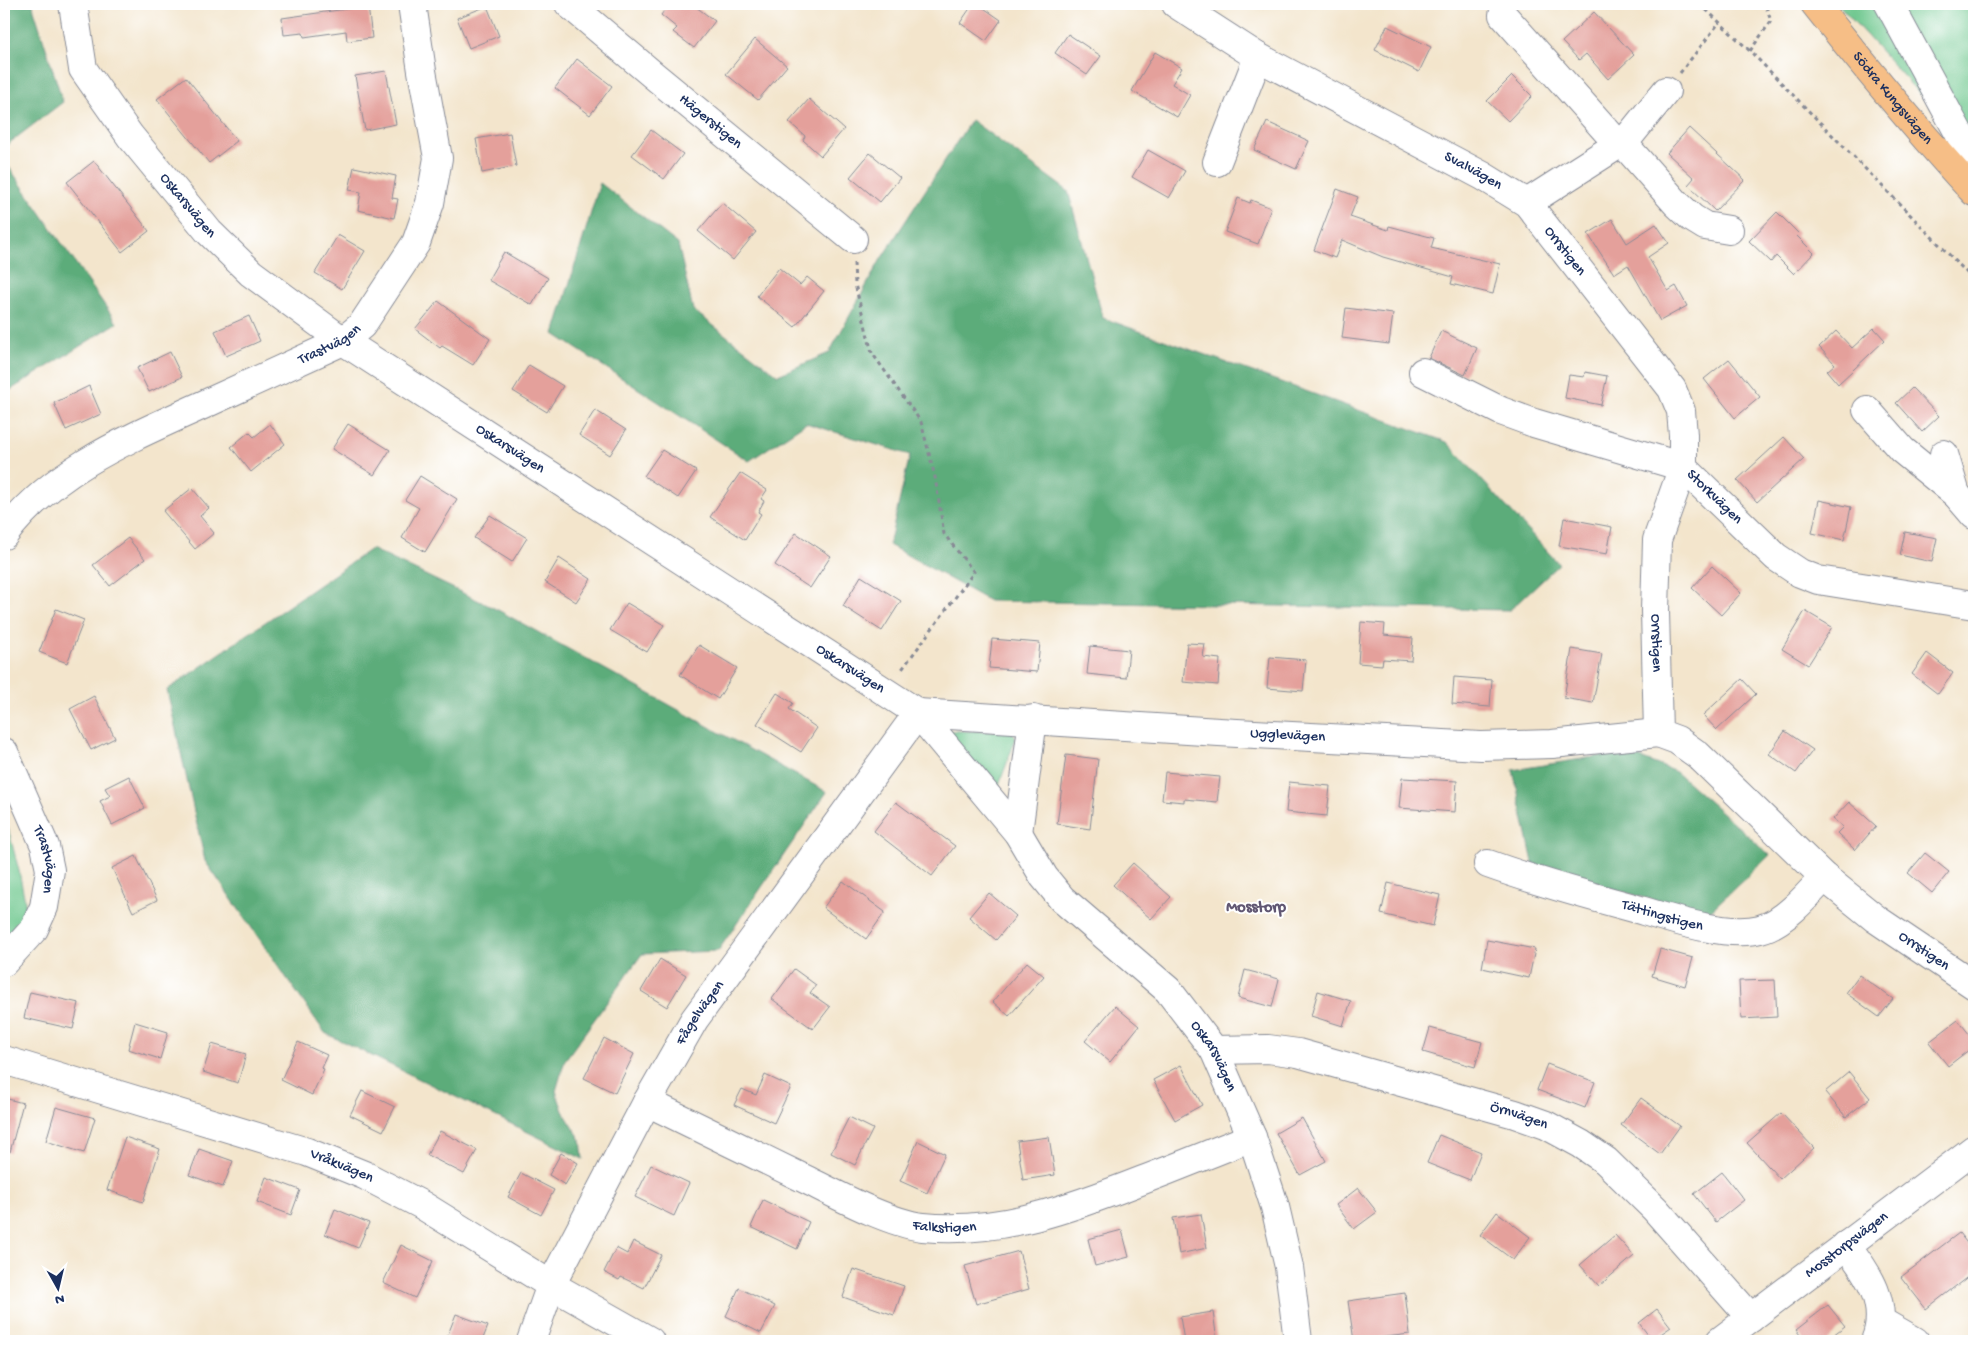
<svg xmlns="http://www.w3.org/2000/svg" width="1978" height="1345" font-family="'Gochi Hand',sans-serif">
<rect width="100%" height="100%" fill="#fff"/>
<filter id="ink" filterUnits="userSpaceOnUse"><feTurbulence type="fractalNoise" baseFrequency=".02" numOctaves="2"/><feDisplacementMap in="SourceGraphic" scale="10" xChannelSelector="R" yChannelSelector="G"/><feConvolveMatrix kernelMatrix="1 2 1 2 8 2 1 2 1" color-interpolation-filters="sRGB"/></filter>
<filter id="wash" filterUnits="userSpaceOnUse"><feTurbulence type="fractalNoise" baseFrequency=".0096" numOctaves="4" result="noise"/><feDisplacementMap in="SourceGraphic" scale="20" xChannelSelector="R" yChannelSelector="G"/><feGaussianBlur stdDeviation="1.12" result="paint"/><feColorMatrix in="noise" values="0 0 0 0 0 0 0 0 0 0 0 0 0 0 0 0 0 1.4 0 .05"/><feComposite in="paint" operator="in"/></filter>
<g filter="url(#wash)">
<rect width="100%" height="100%" fill="#f3e5cc"/>
<g fill="#6fc88f" stroke="#457c76">
<polygon points="1838,4 1974,4 1974,154"/>
<polygon points="947,731 1012,731 1016,738 997,790"/>
<polygon points="4,812 19,871 27,912 4,938"/>
</g>
<g fill="#5bac7a" stroke="#3b6e6c">
<polygon points="4,4 33,4 34,10 63,102 4,147"/>
<polygon points="971,120 1068,191 1103,318 1447,442 1559,564 1510,610 989,601 889,545 910,455 806,423 749,461 554,334 600,183 678,244 693,310 778,375 829,353 881,259"/>
<polygon points="4,160 117,323 4,394"/>
<polygon points="371,549 498,610 827,792 718,951 642,954 565,1060 556,1091 563,1111 581,1140 583,1159 325,1033 205,861 167,690"/>
<polygon points="1625,752 1676,772 1770,855 1706,915 1534,867 1513,770"/>
</g>
<g id="blocks">
<g fill="#e4a09b">
<polygon points="669,4 692,4 715,21 694,48 673,32 677,28 661,15"/>
<polygon points="973,4 978,4 1001,20 986,41 960,23"/>
<polygon points="368,6 372,38 347,41 346,31 304,37 303,33 284,35 282,18"/>
<polygon points="487,6 499,36 469,48 457,18"/>
<polygon points="1594,12 1634,55 1608,79 1586,54 1579,60 1562,42"/>
<polygon points="1387,26 1431,47 1419,72 1375,50"/>
<polygon points="1068,34 1101,56 1087,75 1055,53"/>
<polygon points="755,39 787,66 758,100 726,74"/>
<polygon points="1155,52 1182,68 1172,84 1190,95 1177,117 1132,91"/>
<polygon points="577,59 612,86 590,115 555,88"/>
<polygon points="386,71 396,124 365,130 355,76"/>
<polygon points="1512,76 1532,96 1508,121 1487,101"/>
<polygon points="186,77 237,141 209,163 157,99"/>
<polygon points="809,99 844,129 821,156 803,140 805,136 789,122"/>
<polygon points="1267,122 1309,141 1296,169 1254,150"/>
<polygon points="1689,128 1745,180 1715,211 1688,185 1694,178 1667,153"/>
<polygon points="651,130 683,154 664,179 632,155"/>
<polygon points="510,133 516,166 482,173 476,139"/>
<polygon points="1148,150 1185,171 1169,198 1132,177"/>
<polygon points="870,153 900,178 880,202 850,177"/>
<polygon points="94,161 149,231 122,252 67,182"/>
<polygon points="354,167 396,176 392,198 398,199 394,218 358,210 361,192 349,190"/>
<polygon points="1337,189 1358,197 1350,217 1388,230 1389,226 1434,238 1431,248 1500,264 1493,294 1451,284 1453,277 1383,257 1342,240 1335,258 1314,250"/>
<polygon points="1238,198 1250,203 1251,200 1271,208 1258,244 1225,232"/>
<polygon points="722,203 756,232 733,260 698,231"/>
<polygon points="1777,212 1798,233 1796,235 1814,253 1794,274 1776,256 1771,262 1749,241"/>
<polygon points="1612,219 1627,243 1656,224 1669,243 1648,257 1668,291 1676,286 1687,306 1660,321 1628,265 1614,274 1588,234"/>
<polygon points="338,235 365,251 342,289 315,273"/>
<polygon points="504,252 548,278 532,305 488,280"/>
<polygon points="779,268 800,285 807,277 824,291 795,327 757,296"/>
<polygon points="438,301 490,339 473,365 442,346 440,348 415,329"/>
<polygon points="1346,308 1393,314 1389,344 1342,338"/>
<polygon points="249,316 260,341 226,356 215,331"/>
<polygon points="1874,328 1885,340 1838,384 1827,371 1835,364 1819,347 1836,331 1852,348"/>
<polygon points="1441,331 1477,348 1465,375 1429,358"/>
<polygon points="170,352 182,377 149,392 137,368"/>
<polygon points="1729,359 1760,397 1735,418 1704,379"/>
<polygon points="529,365 563,386 547,412 513,391"/>
<polygon points="1585,372 1607,376 1601,405 1565,398 1569,375 1584,377"/>
<polygon points="89,386 101,414 66,430 54,403"/>
<polygon points="1912,388 1939,416 1922,432 1896,403"/>
<polygon points="595,410 626,430 610,455 579,435"/>
<polygon points="270,424 285,444 251,472 231,447 249,432 254,437"/>
<polygon points="348,424 390,450 374,475 332,449"/>
<polygon points="1784,437 1804,459 1757,502 1737,480"/>
<polygon points="662,450 696,471 678,498 644,476"/>
<polygon points="740,473 767,490 761,499 764,501 758,512 761,514 745,540 710,517"/>
<polygon points="420,476 457,499 425,552 402,538 419,508 405,500"/>
<polygon points="192,488 209,508 200,516 214,533 195,549 163,511"/>
<polygon points="1819,500 1851,507 1844,540 1812,533"/>
<polygon points="490,515 527,538 512,562 474,538"/>
<polygon points="1564,518 1612,527 1607,554 1559,546"/>
<polygon points="1905,532 1937,538 1932,562 1900,555"/>
<polygon points="796,533 831,556 810,588 775,565"/>
<polygon points="128,538 145,559 110,586 93,565"/>
<polygon points="559,558 591,579 576,602 545,582"/>
<polygon points="1712,566 1741,593 1721,615 1692,588"/>
<polygon points="861,576 901,601 882,631 843,606"/>
<polygon points="627,603 664,625 647,652 610,630"/>
<polygon points="56,609 84,620 67,663 39,652"/>
<polygon points="1805,611 1832,627 1808,665 1782,649"/>
<polygon points="1361,622 1385,624 1384,635 1413,638 1411,661 1383,659 1382,665 1358,663"/>
<polygon points="992,639 1040,643 1037,672 989,668"/>
<polygon points="1187,643 1205,644 1203,657 1220,659 1218,685 1183,682"/>
<polygon points="699,645 737,668 718,699 680,675"/>
<polygon points="1090,646 1129,650 1126,678 1087,674"/>
<polygon points="1572,649 1602,654 1593,703 1564,698"/>
<polygon points="1927,653 1953,673 1938,694 1912,674"/>
<polygon points="1270,657 1306,660 1303,691 1267,688"/>
<polygon points="1454,677 1492,680 1490,707 1452,704"/>
<polygon points="1742,679 1756,694 1717,730 1703,715"/>
<polygon points="777,693 793,703 789,709 817,728 801,752 757,724"/>
<polygon points="94,696 115,738 91,750 70,709"/>
<polygon points="1785,731 1813,750 1796,773 1769,754"/>
<polygon points="1066,755 1098,759 1090,829 1057,824"/>
<polygon points="1165,772 1220,777 1217,802 1184,799 1184,802 1162,800"/>
<polygon points="129,776 145,808 112,825 100,801 110,796 105,788"/>
<polygon points="1402,778 1457,781 1455,812 1399,808"/>
<polygon points="1289,782 1330,786 1327,816 1286,812"/>
<polygon points="896,802 955,846 932,876 874,831"/>
<polygon points="1849,802 1876,826 1855,850 1837,833 1843,827 1833,819"/>
<polygon points="1925,853 1949,872 1932,893 1908,873"/>
<polygon points="136,856 157,900 133,912 112,868"/>
<polygon points="1133,863 1171,897 1151,919 1113,885"/>
<polygon points="843,881 885,912 866,939 823,908"/>
<polygon points="1388,883 1440,895 1433,926 1381,914"/>
<polygon points="989,893 1016,916 996,940 969,917"/>
<polygon points="1487,940 1535,949 1529,978 1482,968"/>
<polygon points="1660,949 1693,958 1685,986 1652,976"/>
<polygon points="660,959 686,975 667,1007 641,991"/>
<polygon points="1027,962 1044,976 1009,1016 993,1002"/>
<polygon points="794,969 816,985 810,993 830,1007 813,1029 772,999"/>
<polygon points="1245,970 1279,979 1272,1007 1238,998"/>
<polygon points="1859,975 1893,999 1879,1017 1846,993"/>
<polygon points="1775,980 1777,1017 1741,1019 1739,981"/>
<polygon points="1318,991 1351,1001 1343,1026 1311,1016"/>
<polygon points="30,992 79,1003 73,1029 24,1018"/>
<polygon points="1115,1006 1139,1026 1110,1062 1085,1041"/>
<polygon points="1958,1020 1974,1040 1974,1046 1948,1066 1929,1042"/>
<polygon points="135,1022 168,1032 160,1059 128,1049"/>
<polygon points="1430,1028 1482,1042 1475,1067 1423,1052"/>
<polygon points="604,1038 634,1054 615,1093 584,1078"/>
<polygon points="298,1042 327,1055 321,1068 324,1069 312,1095 281,1080"/>
<polygon points="212,1044 246,1054 238,1083 203,1072"/>
<polygon points="1547,1064 1595,1082 1585,1108 1537,1090"/>
<polygon points="1181,1065 1202,1105 1175,1120 1153,1080"/>
<polygon points="1849,1072 1870,1098 1846,1117 1825,1092"/>
<polygon points="765,1075 791,1087 774,1123 734,1105 742,1089 756,1095"/>
<polygon points="362,1091 395,1107 383,1131 350,1115"/>
<polygon points="4,1098 23,1103 10,1152 4,1151"/>
<polygon points="1641,1098 1680,1126 1660,1154 1621,1125"/>
<polygon points="56,1107 95,1118 84,1153 46,1141"/>
<polygon points="1781,1113 1814,1148 1780,1179 1747,1143"/>
<polygon points="849,1117 873,1129 855,1165 831,1153"/>
<polygon points="1302,1118 1326,1161 1300,1175 1276,1133"/>
<polygon points="440,1131 477,1150 464,1174 427,1155"/>
<polygon points="1439,1135 1481,1152 1470,1180 1427,1163"/>
<polygon points="125,1137 160,1149 143,1202 107,1190"/>
<polygon points="1049,1137 1055,1175 1023,1180 1017,1141"/>
<polygon points="918,1141 945,1154 927,1193 900,1181"/>
<polygon points="199,1149 233,1161 223,1187 189,1175"/>
<polygon points="561,1153 578,1163 565,1185 549,1175"/>
<polygon points="651,1165 689,1183 674,1216 635,1197"/>
<polygon points="1722,1172 1744,1200 1716,1222 1694,1194"/>
<polygon points="521,1173 554,1190 541,1215 508,1197"/>
<polygon points="266,1177 300,1190 291,1215 257,1202"/>
<polygon points="1358,1188 1377,1212 1354,1229 1336,1205"/>
<polygon points="763,1200 809,1222 797,1249 751,1227"/>
<polygon points="335,1209 369,1223 358,1248 325,1234"/>
<polygon points="1497,1212 1530,1237 1513,1260 1480,1235"/>
<polygon points="1201,1214 1207,1248 1179,1254 1173,1218"/>
<polygon points="1122,1230 1129,1257 1095,1266 1088,1239"/>
<polygon points="1959,1233 1974,1252 1974,1272 1926,1309 1901,1277"/>
<polygon points="1615,1235 1634,1256 1599,1286 1580,1265"/>
<polygon points="633,1241 661,1255 644,1288 621,1277 619,1280 604,1272 616,1248 627,1254"/>
<polygon points="401,1245 433,1261 415,1298 383,1283"/>
<polygon points="1019,1251 1029,1289 976,1304 965,1266"/>
<polygon points="853,1269 904,1286 894,1315 843,1297"/>
<polygon points="739,1288 775,1306 761,1333 726,1316"/>
<polygon points="1405,1293 1410,1334 1354,1341 1348,1301"/>
<polygon points="1828,1305 1845,1326 1825,1341 1805,1341 1796,1330"/>
<polygon points="1657,1309 1671,1327 1652,1340 1639,1323"/>
<polygon points="1213,1312 1217,1341 1184,1341 1180,1317"/>
<polygon points="456,1314 488,1326 482,1341 457,1341 447,1337"/>
</g>
</g>
</g>
<g filter="url(#ink)">
<use href="#blocks" fill-opacity="0" stroke="#878a95" stroke-width="1"/>
<g fill="none" stroke-linecap="round" stroke-linejoin="round">
<g stroke="#878a95" stroke-width="30">
<g id="minor">
<path id="s1" d="M73,4L83,69L130,136L209,232L251,273L343,341L918,713L1018,833L1044,877L1062,899L1168,990L1214,1050L1252,1137L1275,1207L1289,1267L1298,1341"/>
<path id="s2" d="M569,4L652,74L853,239"/>
<path id="s3" d="M1176,4L1258,57L1483,176L1527,203L1672,389L1681,411L1683,435V467L1657,540L1655,611L1658,733L1677,740L1698,755L1824,877L1876,919L1974,985"/>
<polyline points="1889,4 1974,161"/>
<polyline points="1503,15 1619,145"/>
<polyline points="1622,142 1676,203 1692,218 1705,226 1729,230"/>
<polyline points="1217,162 1258,57"/>
<polyline points="1527,203 1627,139 1666,91"/>
<path id="s4" d="M1423,372L1501,411L1534,423L1683,467L1776,557L1800,573L1818,580L1974,605"/>
<polyline points="1867,410 1902,450 1956,494"/>
<polyline points="1944,454 1956,494 1974,515"/>
<path id="s5" d="M4,535C52,469 133,437 205,404C251,383 297,362 343,341L362,325L416,243L430,203L438,158L422,71L412,4"/>
<path id="s6" d="M4,752L45,846L50,870L44,907L34,929L4,962"/>
<polyline points="1018,833 1033,719"/>
<path id="s7" d="M1488,864C1535,881 1582,894 1630,907C1665,917 1724,938 1760,929C1783,924 1808,895 1824,877"/>
<path id="s8" d="M1214,1050L1268,1049L1298,1053L1515,1114L1546,1125L1581,1144L1606,1161L1655,1209L1751,1318"/>
<path id="s9" d="M4,1060L307,1152L364,1175L422,1205L551,1285L650,1341"/>
<path id="s10" d="M647,1102C701,1128 754,1154 807,1180C839,1196 889,1223 923,1227C999,1235 1074,1207 1143,1180C1180,1166 1216,1151 1252,1137"/>
<path d="M1846,1245C1868,1273 1890,1305 1875,1341"/>
<polyline points="1880,1321 1915,1341"/>
<path id="s11" d="M531,1341L551,1285L647,1102L694,1020L918,713L1219,732L1481,746L1552,744L1658,733"/>
<path id="s12" d="M1720,1341L1974,1149"/>
</g>
</g>
<g stroke="#878a95" stroke-width="30">
<g id="major">
<path id="s13" d="M1815,4C1866,68 1918,132 1974,192"/>
</g>
</g>
<g stroke="#878a95" stroke-width="3" stroke-dasharray="4 4" stroke-linecap="butt">
<polyline points="1700,4 1750,51 1974,280"/>
<polyline points="1750,51 1771,21 1765,4"/>
<polyline points="1680,73 1719,23"/>
<polyline points="854,263 855,284 872,353 921,422 935,477 944,534 974,572 900,672"/>
</g>
<use href="#minor" stroke="#fff" stroke-width="28"/>
<use href="#major" stroke="#f6be86" stroke-width="28"/>
</g>
</g>
<g text-anchor="middle" dominant-baseline="central" stroke-width="4" stroke-linejoin="round" paint-order="stroke">
<g font-size="15" fill="#1b2f5e" stroke="#fff">
<text stroke="none"><textPath href="#s13" startOffset="122">Södra Kungsvägen</textPath></text>
<text stroke="none"><textPath href="#s2" startOffset="184">Hägerstigen</textPath></text>
<text stroke="none"><textPath href="#s3" startOffset="341">Svalvägen</textPath></text>
<text stroke="none"><textPath href="#s1" startOffset="238">Oskarsvägen</textPath></text>
<text stroke="none"><textPath href="#s3" startOffset="465">Orrstigen</textPath></text>
<text stroke="none"><textPath href="#s5" startOffset="381">Trastvägen</textPath></text>
<text stroke="none"><textPath href="#s1" startOffset="644">Oskarsvägen</textPath></text>
<text stroke="none"><textPath href="#s4" startOffset="321">Storkvägen</textPath></text>
<text stroke="none"><textPath href="#s3" startOffset="900">Orrstigen</textPath></text>
<text stroke="none"><textPath href="#s1" startOffset="1049">Oskarsvägen</textPath></text>
<text stroke="none"><textPath href="#s11" startOffset="1111">Ugglevägen</textPath></text>
<text stroke="none"><textPath href="#s6" startOffset="116">Trastvägen</textPath></text>
<text stroke="none"><textPath href="#s7" startOffset="182">Tättingstigen</textPath></text>
<text stroke="none"><textPath href="#s3" startOffset="1336">Orrstigen</textPath></text>
<text stroke="none"><textPath href="#s11" startOffset="370">Fågelvägen</textPath></text>
<text stroke="none"><textPath href="#s1" startOffset="1586">Oskarsvägen</textPath></text>
<text stroke="none"><textPath href="#s8" startOffset="314">Örnvägen</textPath></text>
<text stroke="none"><textPath href="#s9" startOffset="354">Vråkvägen</textPath></text>
<text stroke="none"><textPath href="#s10" startOffset="325">Falkstigen</textPath></text>
<text stroke="none"><textPath href="#s12" startOffset="159">Mosstorpsvägen</textPath></text>
</g>
<g font-size="16" font-weight="bold" fill="#615773" stroke="#fff">
<text x="1256" y="908">Mosstorp</text>
</g>
</g>
<rect width="1978" height="1345" fill="none" stroke="#fff" stroke-width="20"/>
<g transform="translate(58 1288) rotate(172)" stroke="#ffffff" stroke-width="4" paint-order="stroke">
<path d="M0-4L9 19L0 12L-9 19Z" fill="#1b2f5e"/>
<text y="-8" font-size="14" font-weight="bold" text-anchor="middle" fill="#1b2f5e">N</text>
</g>
</svg>
